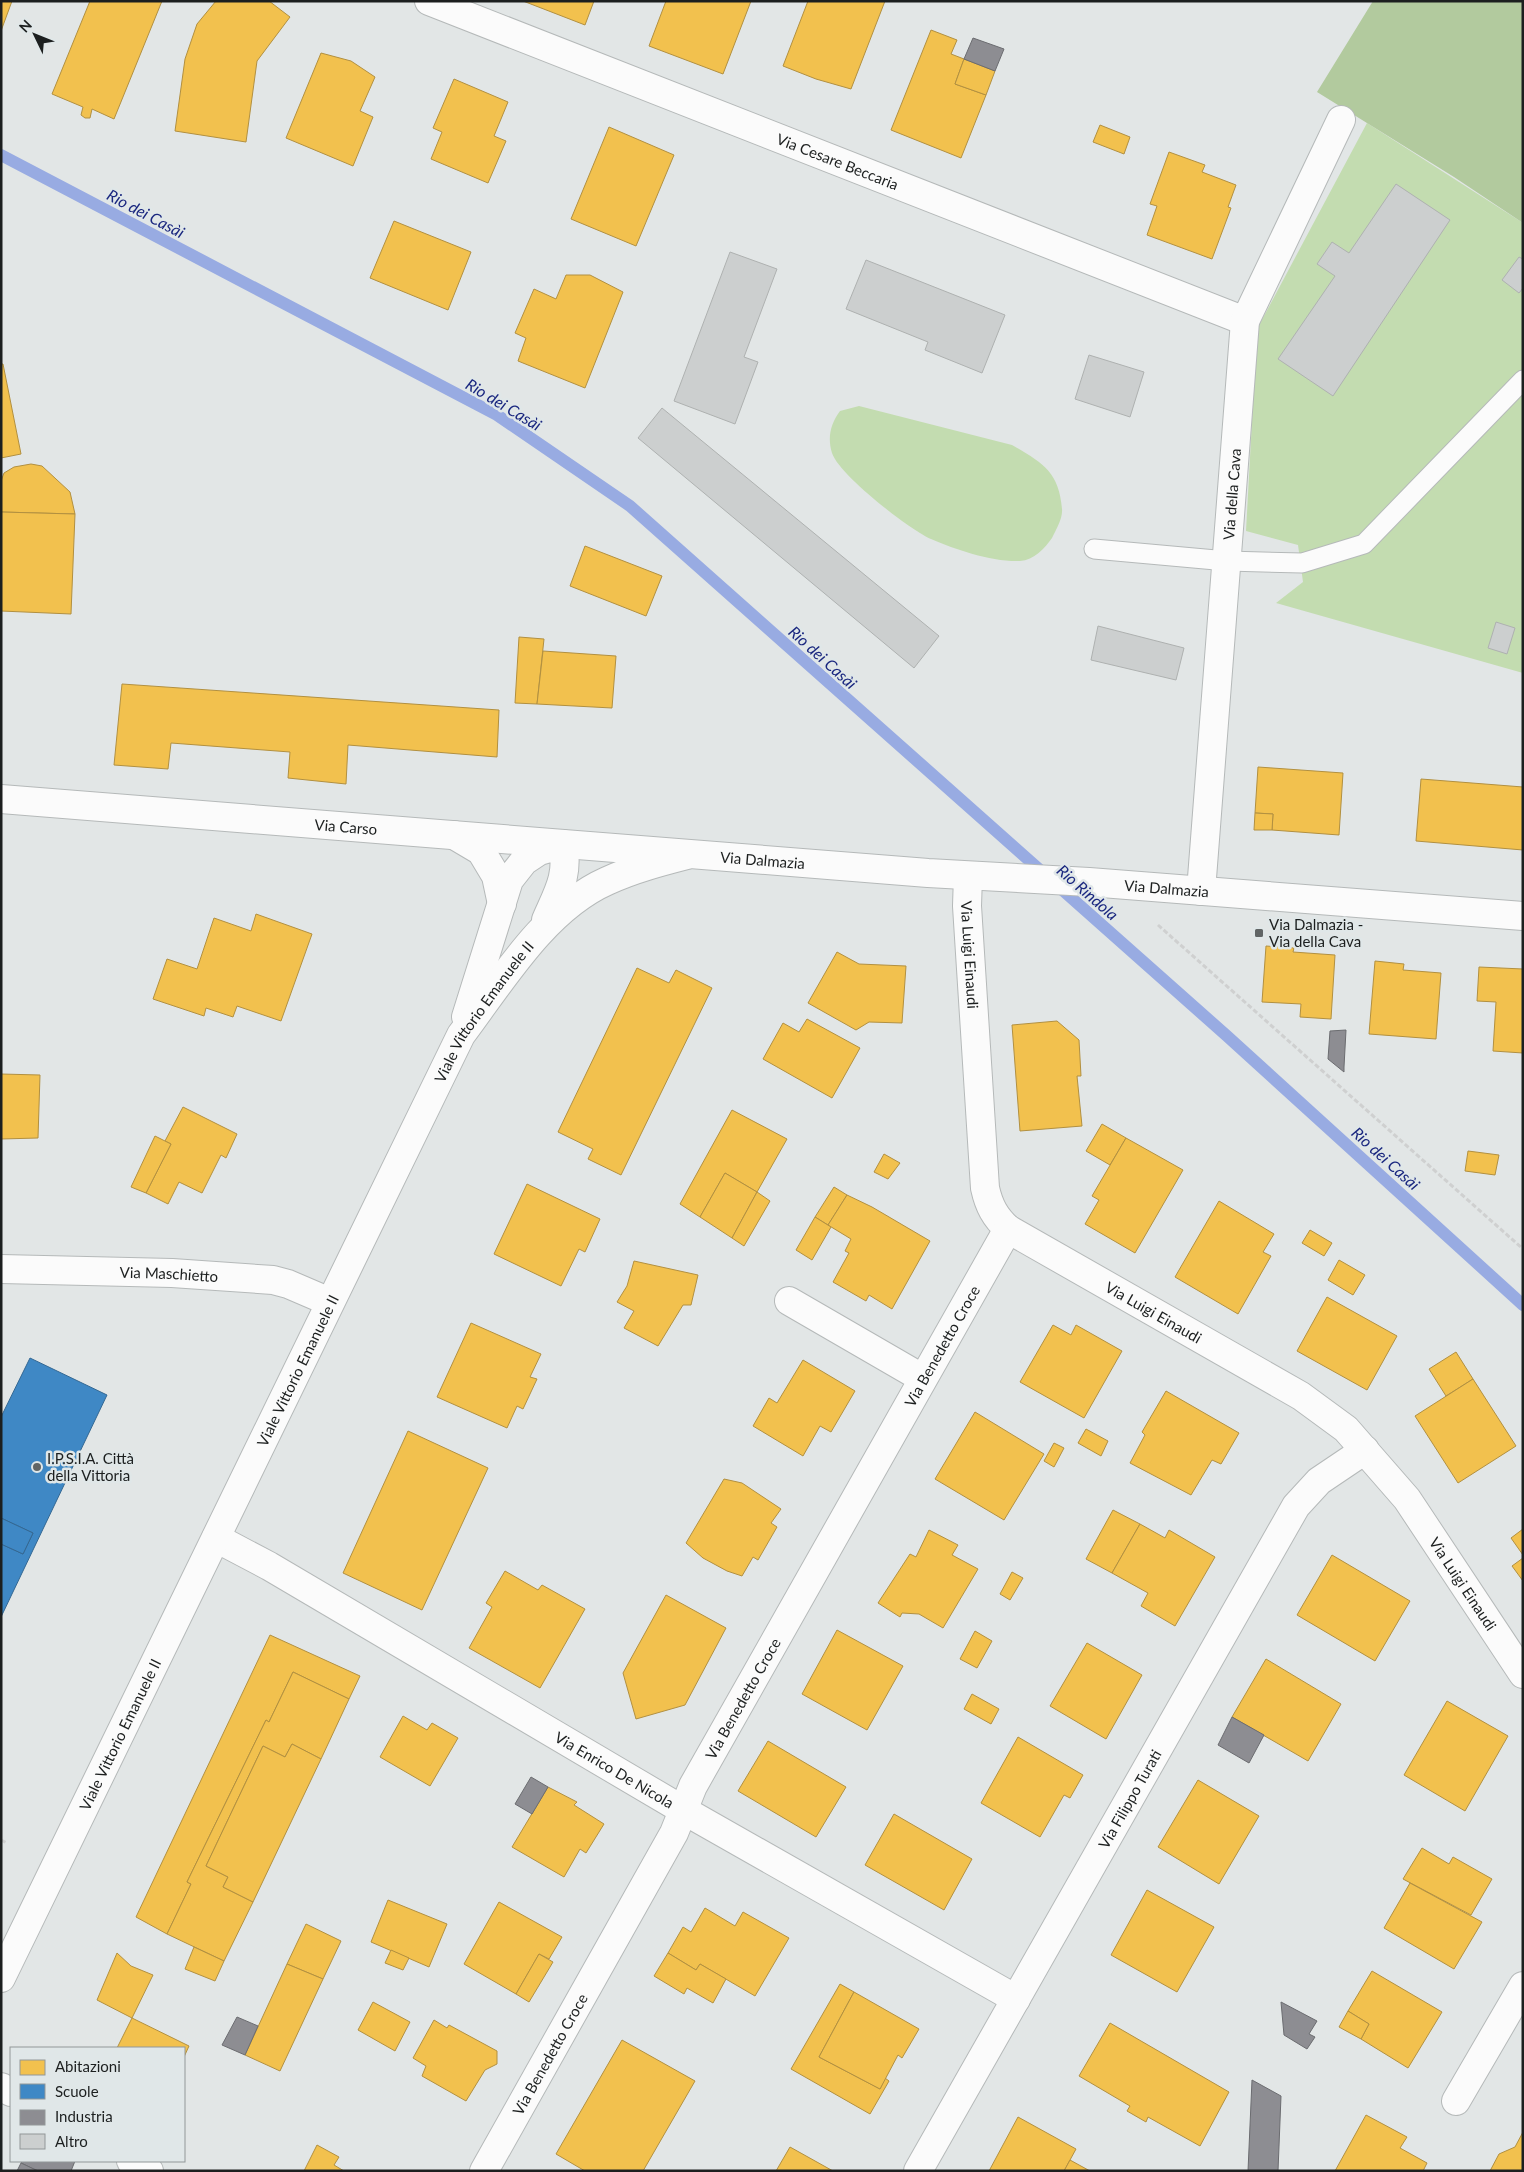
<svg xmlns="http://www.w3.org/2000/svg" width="1524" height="2172" font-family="Lato,sans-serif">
<rect width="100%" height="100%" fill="#e2e6e6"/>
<g fill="#c3dcb0">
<polygon points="1367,123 1523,223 1523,673 1276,603 1303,582 1298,545 1246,531 1257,329"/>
<path d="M859,406L1012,445C1043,463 1059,472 1062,509C1063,518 1056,530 1052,538C1045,548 1034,560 1020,561C991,562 957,550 931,539C910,530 839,475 832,453C827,437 831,423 840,411Z"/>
</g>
<polygon fill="#b2ca9e" points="1373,1 1523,1 1523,223 1454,177 1317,92"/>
<g fill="#f2c14e" stroke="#b29040">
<polygon points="1,1 12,1 1,31"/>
<polygon points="90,1 162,1 114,119 92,109 90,118 85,118 81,115 83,107 52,94"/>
<polygon points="216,1 269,1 290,17 257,61 246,142 175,131 185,59 197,24"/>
<polygon points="523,1 594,1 585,25"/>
<polygon points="666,1 751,1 723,74 649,46"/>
<polygon points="808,1 885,1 851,89 816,79 783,66"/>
<polygon points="931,30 957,40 951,54 964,59 955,84 986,95 961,158 891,130"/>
<polygon points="321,53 351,61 375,77 360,111 373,117 353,166 286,138"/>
<polygon points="964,59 995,71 986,95 955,84"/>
<polygon points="454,79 508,102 494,136 506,141 488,183 431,159 442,132 433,128"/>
<polygon points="1100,125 1130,137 1124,154 1093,142"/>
<polygon points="609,127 674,155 636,246 571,219"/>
<polygon points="1169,152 1205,165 1202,172 1236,185 1228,207 1231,208 1212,259 1147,235 1157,206 1150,204"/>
<polygon points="394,221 471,252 448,310 370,278"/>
<polygon points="566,275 590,275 623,292 585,388 518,361 526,338 515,333 534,289 556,299"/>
<polygon points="1,364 3,364 21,454 1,458"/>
<polygon points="31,464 42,466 70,492 75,514 1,512 1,481 4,473 14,467"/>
<polygon points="1,512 75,514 71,614 1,611"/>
<polygon points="585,546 662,576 646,616 570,586"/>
<polygon points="519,637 544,639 537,704 515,703"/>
<polygon points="543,651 616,656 612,708 537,704"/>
<polygon points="122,684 499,710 497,757 348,745 346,784 288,778 290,752 171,743 168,769 114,765"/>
<polygon points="1258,767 1343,773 1339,835 1272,830 1273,814 1255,813"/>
<polygon points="1421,779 1523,787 1523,850 1416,841"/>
<polygon points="1255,813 1273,814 1272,830 1254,830"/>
<polygon points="256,914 312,934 281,1021 237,1006 233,1017 206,1008 204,1016 153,999 167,959 197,969 214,918 251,931"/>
<polygon points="1266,946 1294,948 1293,952 1335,955 1331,1019 1300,1017 1301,1004 1262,1002"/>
<polygon points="837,952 859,964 906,966 902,1023 869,1022 856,1030 808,1003"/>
<polygon points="1375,961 1404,964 1403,970 1441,973 1436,1039 1369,1034"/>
<polygon points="1479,967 1523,969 1523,1053 1493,1051 1496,1002 1477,1001"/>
<polygon points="637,968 669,983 676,970 712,988 621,1175 588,1159 593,1149 558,1132"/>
<polygon points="807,1019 860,1048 832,1098 763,1059 783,1023 799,1032"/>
<polygon points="1057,1021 1079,1040 1081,1076 1077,1076 1082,1126 1020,1131 1012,1025"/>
<polygon points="1,1074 40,1075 38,1138 1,1139"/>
<polygon points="183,1107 237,1134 226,1158 221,1155 202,1193 179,1182 168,1204 146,1193 171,1144 165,1141"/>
<polygon points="732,1110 787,1139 757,1192 725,1173 700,1217 680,1204"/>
<polygon points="1102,1124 1126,1138 1110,1165 1086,1151"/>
<polygon points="155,1136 171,1144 146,1193 131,1187"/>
<polygon points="1126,1138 1183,1170 1135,1253 1085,1224 1099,1200 1092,1196"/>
<polygon points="1468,1151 1499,1155 1495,1175 1465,1171"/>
<polygon points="884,1154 900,1163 888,1179 874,1172"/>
<polygon points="725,1173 757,1192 732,1238 700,1217"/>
<polygon points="527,1184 600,1219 585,1252 579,1249 561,1286 494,1254"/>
<polygon points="834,1187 847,1195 828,1225 815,1217"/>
<polygon points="757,1192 770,1201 744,1246 732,1238"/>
<polygon points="847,1195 872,1207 930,1241 892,1309 869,1295 866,1301 833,1282 849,1253 845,1251 851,1239 828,1225"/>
<polygon points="1219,1201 1274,1234 1263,1252 1271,1256 1238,1314 1175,1277"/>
<polygon points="815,1217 831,1227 812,1260 796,1250"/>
<polygon points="1310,1230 1332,1243 1324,1256 1302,1243"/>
<polygon points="1339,1260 1365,1275 1353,1295 1328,1280"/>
<polygon points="634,1261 698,1275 691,1305 683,1305 658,1346 624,1328 634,1311 617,1302 627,1286"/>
<polygon points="1327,1297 1397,1336 1367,1390 1297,1351"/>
<polygon points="471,1323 541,1354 530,1377 537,1379 523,1409 517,1406 507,1428 437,1397"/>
<polygon points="1053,1325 1071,1335 1076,1325 1122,1351 1084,1418 1020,1382"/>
<polygon points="1456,1352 1473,1379 1446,1396 1429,1369"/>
<polygon points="803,1360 855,1391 831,1432 820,1426 803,1456 753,1426 769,1398 777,1403"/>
<polygon points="1473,1379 1516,1446 1458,1483 1415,1416"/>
<polygon points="1166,1391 1239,1433 1221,1464 1212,1460 1191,1495 1130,1463 1145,1435 1142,1432"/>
<polygon points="975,1412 1044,1454 1004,1520 935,1479"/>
<polygon points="1086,1429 1108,1441 1101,1456 1078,1443"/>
<polygon points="408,1431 488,1468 422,1610 343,1573"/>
<polygon points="1054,1443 1064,1448 1054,1467 1044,1461"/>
<polygon points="724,1479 742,1483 781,1509 771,1523 777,1527 758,1560 753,1557 742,1576 727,1571 703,1558 686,1543"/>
<polygon points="1113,1510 1140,1524 1112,1573 1086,1559"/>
<polygon points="1140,1524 1165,1538 1169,1530 1215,1557 1175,1626 1141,1606 1148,1593 1112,1573"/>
<polygon points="1523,1529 1523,1555 1511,1538"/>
<polygon points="929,1530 958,1545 952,1555 978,1569 943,1628 919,1614 902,1613 900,1617 878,1603 910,1554 916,1557"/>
<polygon points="1332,1555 1410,1601 1375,1661 1297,1615"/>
<polygon points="1523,1558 1523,1581 1512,1566"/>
<polygon points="505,1571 538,1590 542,1585 585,1609 540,1688 469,1648 492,1607 486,1603"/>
<polygon points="1012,1572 1023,1578 1010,1600 1000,1594"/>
<polygon points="666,1595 726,1628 685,1705 636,1719 623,1673"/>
<polygon points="837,1630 903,1666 867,1730 802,1694"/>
<polygon points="975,1631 992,1641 977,1668 960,1659"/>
<polygon points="270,1635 360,1676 349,1699 293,1672 269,1722 266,1720 187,1882 191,1884 167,1934 136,1917"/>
<polygon points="1087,1643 1142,1675 1106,1739 1050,1706"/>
<polygon points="1266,1659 1341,1704 1308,1761 1232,1717"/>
<polygon points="293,1672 349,1699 321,1759 292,1744 285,1757 263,1746 206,1866 228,1877 223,1887 253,1902 224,1961 167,1934 191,1884 187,1882 266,1720 269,1722"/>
<polygon points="972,1694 999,1709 991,1724 964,1709"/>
<polygon points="1447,1701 1508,1736 1465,1811 1404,1775"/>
<polygon points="403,1716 427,1730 432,1723 458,1738 430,1786 380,1757"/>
<polygon points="1018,1737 1083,1775 1070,1798 1064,1795 1040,1837 981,1803"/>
<polygon points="768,1741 846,1787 816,1837 738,1791"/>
<polygon points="292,1744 321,1759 253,1902 223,1887 228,1877 206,1866 263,1746 285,1757"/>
<polygon points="1198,1780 1259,1816 1219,1884 1158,1847"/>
<polygon points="548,1787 577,1802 574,1805 604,1824 586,1853 580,1849 564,1877 512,1847"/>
<polygon points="894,1814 972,1859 944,1910 865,1865"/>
<polygon points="1422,1848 1449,1864 1453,1857 1492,1879 1471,1915 1403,1879"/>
<polygon points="1410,1883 1482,1922 1454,1969 1384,1928"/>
<polygon points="1147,1890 1214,1927 1177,1992 1111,1955"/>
<polygon points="388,1900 447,1924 429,1967 371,1942"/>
<polygon points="499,1902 562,1937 549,1959 539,1954 516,1994 464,1964"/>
<polygon points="705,1908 735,1926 743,1912 789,1938 755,1996 700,1964 696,1970 668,1953 683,1927 691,1932"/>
<polygon points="306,1924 341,1941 323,1979 287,1964"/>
<polygon points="194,1947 224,1961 215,1981 185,1969"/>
<polygon points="391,1950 409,1958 403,1970 385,1963"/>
<polygon points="117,1953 131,1966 153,1975 132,2018 97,2000"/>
<polygon points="668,1953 696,1970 700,1964 726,1979 713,2003 687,1988 684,1994 654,1976"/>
<polygon points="539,1954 553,1962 529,2002 516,1994"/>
<polygon points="287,1964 323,1979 280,2071 245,2055"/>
<polygon points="1372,1971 1442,2012 1408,2068 1361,2039 1369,2024 1348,2011"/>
<polygon points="840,1984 854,1992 819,2057 880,2089 885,2078 889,2081 870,2114 791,2069"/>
<polygon points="854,1992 919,2029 902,2058 898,2055 880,2089 819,2057"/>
<polygon points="373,2002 410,2022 395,2051 358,2030"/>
<polygon points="1348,2011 1369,2024 1361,2039 1339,2027"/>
<polygon points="132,2018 189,2046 184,2057 184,2048 117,2048"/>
<polygon points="434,2020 447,2028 449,2025 497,2051 497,2064 485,2070 466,2101 422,2076 426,2066 413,2058"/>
<polygon points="1110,2023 1229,2092 1200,2146 1148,2117 1146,2122 1127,2111 1130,2106 1079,2076"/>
<polygon points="622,2040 695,2081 643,2171 585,2171 556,2154"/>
<polygon points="1366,2115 1407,2137 1400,2148 1427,2163 1423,2171 1335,2171"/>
<polygon points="1018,2117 1076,2149 1064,2171 989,2171"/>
<polygon points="1523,2132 1523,2171 1490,2171 1499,2154 1515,2147"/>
<polygon points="317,2145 339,2157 334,2165 344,2171 304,2171"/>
<polygon points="790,2147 833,2171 776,2171"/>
<polygon points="1070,2160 1090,2171 1064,2171"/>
</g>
<g fill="#3f88c5" stroke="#346893">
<polygon points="30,1358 107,1395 1,1617 1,1544 23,1554 33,1533 1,1518 1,1417"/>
<polygon points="1,1518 33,1533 23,1554 1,1544"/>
</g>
<g fill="#8d8d92" stroke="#6b6c70">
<polygon points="973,38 1004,49 995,71 964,59"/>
<polygon points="1346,1030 1344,1067 1344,1072 1328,1059 1330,1031"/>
<polygon points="1232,1717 1264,1735 1249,1763 1218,1745"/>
<polygon points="531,1777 548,1787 532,1814 515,1804"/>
<polygon points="1281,2002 1317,2021 1309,2034 1315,2037 1307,2049 1284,2035"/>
<polygon points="237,2017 258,2026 245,2055 222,2045"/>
<polygon points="1252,2080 1281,2096 1278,2171 1248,2171"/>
<polygon points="22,2161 75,2161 71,2171 38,2171 21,2163"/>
<polygon points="21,2163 38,2171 17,2171"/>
</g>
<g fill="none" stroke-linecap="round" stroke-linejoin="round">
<polyline stroke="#98abe2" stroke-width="12" points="1,155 497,415 630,506 1227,1036 1523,1305"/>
</g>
<g fill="#cccfcf" stroke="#aeb1b0">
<polygon points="1396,184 1450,220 1333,396 1278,359 1335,276 1317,264 1332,242 1349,253"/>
<polygon points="730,252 777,269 744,357 758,362 735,424 674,401"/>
<polygon points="1519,257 1523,259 1523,288 1519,293 1502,280"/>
<polygon points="866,260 1005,315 982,373 925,350 928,342 846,309"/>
<polygon points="1089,355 1144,372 1130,417 1075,399"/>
<polygon points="662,408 939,636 914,668 638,438"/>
<polygon points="1496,622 1515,628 1507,654 1488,648"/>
<polygon points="1098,626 1184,648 1176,680 1091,660"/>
</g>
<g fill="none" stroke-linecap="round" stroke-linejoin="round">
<g stroke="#b5b9b9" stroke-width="21">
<polyline id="service" points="1094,549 1227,561 1302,563 1364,544 1523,380"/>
</g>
<g stroke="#b5b9b9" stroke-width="30">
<g id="minor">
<path id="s1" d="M429,1L1245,321"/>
<path id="s2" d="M968,876L967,906L985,1188C989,1206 995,1217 1008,1229L1301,1396L1346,1429L1407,1499L1523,1674"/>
<path id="s3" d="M1201,891L1245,321L1341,120"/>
<path id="s4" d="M1,1269L172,1273L273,1280L288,1284L330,1302"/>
<polyline points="789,1301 922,1378"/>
<path id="s5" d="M216,1538L269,1566L683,1810L1016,1999"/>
<polyline points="1,2087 11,2092"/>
<polyline points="1456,2101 1523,1986"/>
<polyline points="131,2161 149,2171"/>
<path id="s6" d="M484,2171L674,1833L693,1786L1008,1229"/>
<path id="s7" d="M918,2171L1296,1506L1319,1481L1365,1450"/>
</g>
</g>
<g stroke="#b5b9b9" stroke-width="30">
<g id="secondary">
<polyline points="454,835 481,851 496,876 502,904"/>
<path d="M466,1017L509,880L524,861L539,851L563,844C569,876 558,892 546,920"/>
<path id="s8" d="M1,1978L461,1035C501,982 544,909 607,881C633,869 660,862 687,855"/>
</g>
</g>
<g stroke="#b5b9b9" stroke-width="30">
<g id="primary">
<path id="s9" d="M1,799L928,873L1089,882L1523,916"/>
</g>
</g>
<g stroke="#cfd0d0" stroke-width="3" stroke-dasharray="5 2.5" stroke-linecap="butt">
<polyline points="1158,925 1523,1249"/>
<polyline points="1,1840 7,1843"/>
</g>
<use href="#service" stroke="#fbfbfb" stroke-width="19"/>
<use href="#minor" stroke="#fbfbfb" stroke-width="28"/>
<use href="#secondary" stroke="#fbfbfb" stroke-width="28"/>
<use href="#primary" stroke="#fbfbfb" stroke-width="28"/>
</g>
<g fill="#616565" stroke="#e0e7e8" stroke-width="2">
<rect x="1254" y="928" width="10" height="10" rx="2.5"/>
<circle cx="37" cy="1467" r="5"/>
</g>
<g text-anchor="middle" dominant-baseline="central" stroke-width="5" stroke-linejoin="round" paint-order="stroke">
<g font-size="15" fill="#1c1f1f" stroke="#e0e7e8">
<text stroke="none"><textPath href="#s1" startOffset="439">Via Cesare Beccaria</textPath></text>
<text stroke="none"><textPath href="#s3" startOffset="398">Via della Cava</textPath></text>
<text stroke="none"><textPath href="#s9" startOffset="346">Via Carso</textPath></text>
<text stroke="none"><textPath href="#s9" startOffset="764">Via Dalmazia</textPath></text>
<text stroke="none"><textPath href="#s9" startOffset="1169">Via Dalmazia</textPath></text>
<text stroke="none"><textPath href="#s2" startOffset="79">Via Luigi Einaudi</textPath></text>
<text stroke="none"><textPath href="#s8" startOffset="1081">Viale Vittorio Emanuele II</textPath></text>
<text stroke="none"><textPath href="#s4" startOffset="168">Via Maschietto</textPath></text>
<text stroke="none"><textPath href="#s2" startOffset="528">Via Luigi Einaudi</textPath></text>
<text stroke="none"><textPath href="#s6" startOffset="944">Via Benedetto Croce</textPath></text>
<text stroke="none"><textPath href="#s8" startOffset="676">Viale Vittorio Emanuele II</textPath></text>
<text stroke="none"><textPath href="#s2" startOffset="948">Via Luigi Einaudi</textPath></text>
<text stroke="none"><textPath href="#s6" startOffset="539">Via Benedetto Croce</textPath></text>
<text stroke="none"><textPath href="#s8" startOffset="271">Viale Vittorio Emanuele II</textPath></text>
<text stroke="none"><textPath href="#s5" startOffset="461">Via Enrico De Nicola</textPath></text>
<text stroke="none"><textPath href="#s7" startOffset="428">Via Filippo Turati</textPath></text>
<text stroke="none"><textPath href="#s6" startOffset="134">Via Benedetto Croce</textPath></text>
</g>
<g font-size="15" fill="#1c1f1f" stroke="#e0e7e8" text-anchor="start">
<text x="1269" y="924">Via Dalmazia -<tspan x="1269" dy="17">Via della Cava</tspan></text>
<text x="47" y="1458">I.P.S.I.A. Città<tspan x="47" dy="17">della Vittoria</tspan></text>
</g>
<g font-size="16" font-style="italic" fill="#1a277f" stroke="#e0e7e8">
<text transform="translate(146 213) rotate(28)">Rio dei Casài</text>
<text transform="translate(504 404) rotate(31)">Rio dei Casài</text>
<text transform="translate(823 657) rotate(42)">Rio dei Casài</text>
<text transform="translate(1088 892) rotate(41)">Rio Rindola</text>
<text transform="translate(1386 1158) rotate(42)">Rio dei Casài</text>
</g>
</g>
<rect width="1524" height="2172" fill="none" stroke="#1c1f1f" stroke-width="5"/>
<rect x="10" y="2047" width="175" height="115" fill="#e0e7e8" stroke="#929798"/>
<rect x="20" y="2060" width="25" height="15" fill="#f2c14e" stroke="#929798"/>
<text x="55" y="2072" font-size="15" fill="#1c1f1f">Abitazioni</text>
<rect x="20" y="2084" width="25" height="15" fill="#3f88c5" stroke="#929798"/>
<text x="55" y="2097" font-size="15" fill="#1c1f1f">Scuole</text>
<rect x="20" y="2110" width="25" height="15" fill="#8d8d92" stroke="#929798"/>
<text x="55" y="2122" font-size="15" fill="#1c1f1f">Industria</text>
<rect x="20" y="2134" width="25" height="15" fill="#cccfcf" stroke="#929798"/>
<text x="55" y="2147" font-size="15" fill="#1c1f1f">Altro</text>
<g transform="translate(35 35) rotate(313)" stroke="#e0e7e8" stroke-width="4" paint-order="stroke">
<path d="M0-4L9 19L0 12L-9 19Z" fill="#1c1f1f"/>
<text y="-8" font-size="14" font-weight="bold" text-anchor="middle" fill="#1c1f1f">N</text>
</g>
</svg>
